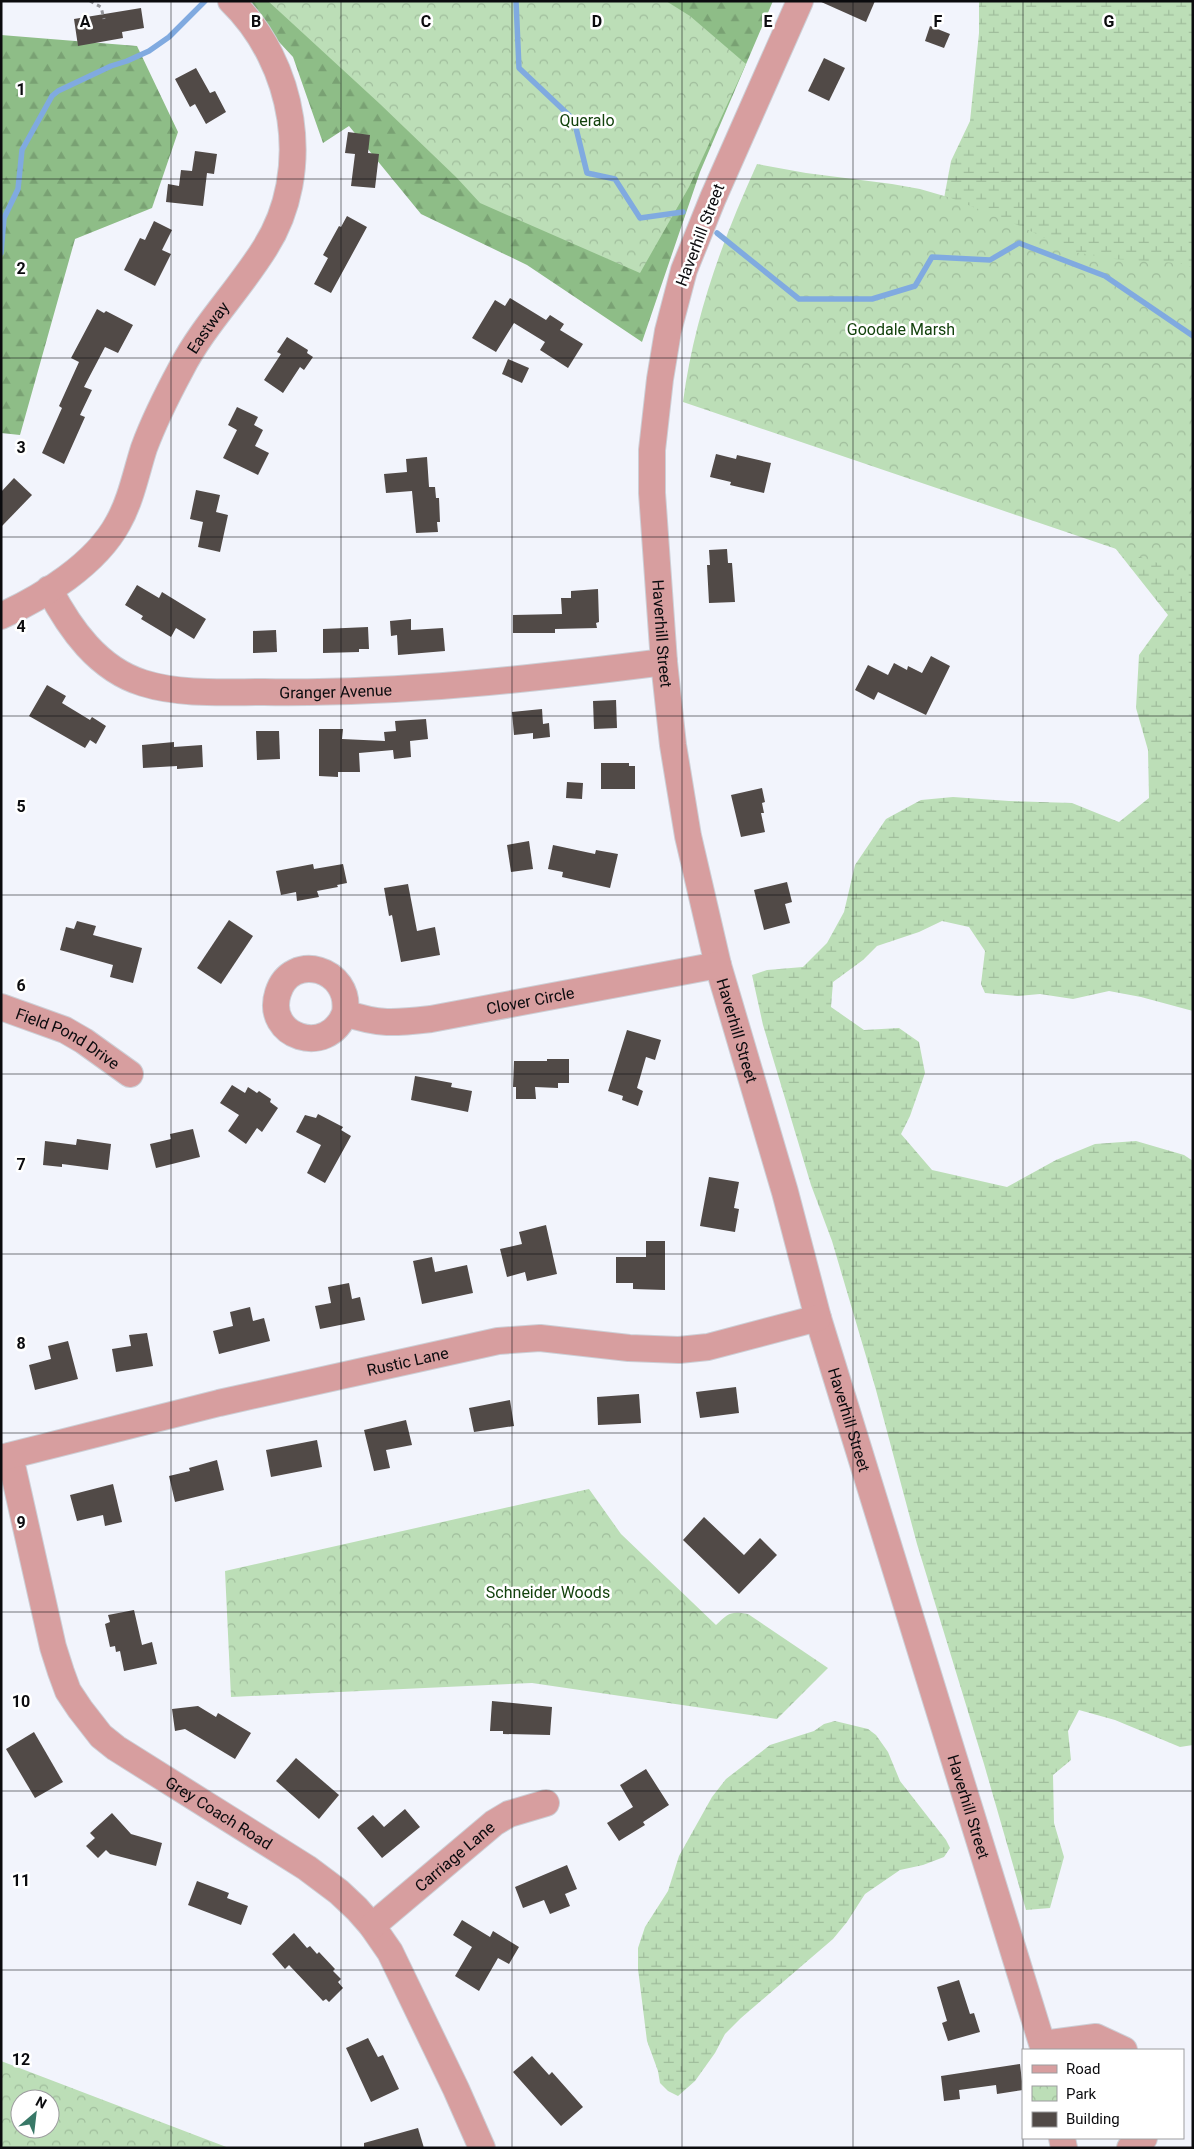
<svg xmlns="http://www.w3.org/2000/svg" width="1194" height="2149" font-family="Roboto,sans-serif">
<defs>
<pattern id="forest-firs" width="22" height="20" patternUnits="userSpaceOnUse" patternTransform="scale(1.25)"><rect width="22" height="20" fill="#8ebd87"/><path d="M5 1l3.5 6h-7zM16 11l3.5 6h-7z" fill="#79a173"/></pattern>
<pattern id="wetland-marsh" width="20" height="14" patternUnits="userSpaceOnUse" patternTransform="scale(1.25)"><rect width="20" height="14" fill="#bcdeb7"/><path d="M1 5h8M5 5V1M11 12h8M15 12V8" fill="none" stroke="#a0bd9c"/></pattern>
<pattern id="park-crowns" width="20" height="18" patternUnits="userSpaceOnUse" patternTransform="scale(1.25)"><rect width="20" height="18" fill="#bcdeb7"/><path d="M2 6a3 3 0 1 1 6 0M12 15a3 3 0 1 1 6 0" fill="none" stroke="#a0bd9c"/></pattern>
</defs>
<rect width="100%" height="100%" fill="#f2f4fc"/>
<g fill="url(#forest-firs)">
<polygon points="241,1 773,1 700,172 642,342 527,265 421,214 349,126 323,143 293,57"/>
<polygon points="1,35 137,46 178,132 152,208 75,239 20,435 1,433"/>
</g>
<g fill="url(#wetland-marsh)">
<polygon points="979,1 1193,1 1193,1011 1141,997 1109,991 1073,999 1040,994 1018,996 985,993 981,984 985,951 969,927 942,921 919,932 877,946 863,960 833,982 831,1007 864,1030 899,1028 919,1042 925,1073 910,1116 901,1134 932,1170 1007,1187 1056,1160 1095,1144 1136,1141 1184,1155 1193,1161 1193,1745 1180,1747 1115,1720 1079,1710 1068,1731 1071,1760 1053,1775 1054,1823 1064,1857 1050,1908 1026,1910 984,1764 917,1544 876,1390 832,1241 811,1185 763,1025 752,975 767,970 803,967 827,943 844,912 855,865 886,819 921,800 953,797 1009,801 1072,803 1119,822 1149,798 1148,750 1136,708 1139,655 1168,615 1093,520 942,209 951,161 970,121 979,33"/>
<polygon points="835,1721 868,1729 876,1735 888,1752 900,1781 946,1840 950,1848 944,1857 923,1865 900,1870 865,1894 847,1922 833,1939 741,2018 725,2034 715,2053 695,2081 678,2096 668,2091 660,2083 658,2071 647,2041 638,1969 638,1948 645,1927 668,1891 679,1856 712,1797 726,1779 770,1745 814,1731 824,1724"/>
</g>
<g fill="url(#park-crowns)" fill-rule="evenodd">
<polygon points="268,1 666,1 690,16 746,64 689,187 640,273 480,203 457,178 380,104"/>
<path d="M757,164L806,173L892,184L920,189L951,198L1020,226L1074,252L1114,259L1178,263L1193,267V575L683,402C694,318 722,241 757,164Z"/>
<path d="M589,1489L621,1534L716,1625C729,1613 730,1611 748,1614L828,1668L777,1719L532,1683L231,1697L225,1571Z"/>
<path d="M1,2061L229,2148H1ZM20,2099H50V2129H20Z"/>
</g>
<g fill="none" stroke-linecap="round" stroke-linejoin="round">
<g stroke="#80aae0" stroke-width="5.5">
<polyline points="516,1 519,68 574,120 587,173 615,179 640,218 683,212"/>
<polyline points="717,233 799,299 872,299 915,286 932,257 990,260 1019,243 1105,276 1193,336"/>
<polyline points="1,253 4,218 18,189 22,150 52,96 58,91 111,66 127,61 149,51 169,37 205,1"/>
</g>
</g>
<g fill="#514a47">
<polygon points="819,1 875,1 866,22"/>
<polygon points="141,8 144,28 122,32 123,38 78,46 74,19"/>
<polygon points="930,26 950,34 944,48 925,41"/>
<polygon points="824,58 845,68 829,101 808,91"/>
<polygon points="196,68 210,93 215,91 226,112 206,124 195,104 190,107 175,79"/>
<polygon points="348,132 370,135 368,153 379,154 375,188 351,186 355,154 345,153"/>
<polygon points="195,151 217,154 214,174 207,173 203,206 166,202 168,184 179,186 181,170 192,171"/>
<polygon points="347,216 367,227 331,293 314,284 328,258 323,255 339,226 341,227"/>
<polygon points="154,221 172,230 162,250 171,254 155,286 124,270 140,238 145,240"/>
<polygon points="510,298 546,320 550,315 564,324 560,330 583,344 568,368 540,350 545,342 514,323 496,352 472,338 495,300 505,306"/>
<polygon points="97,309 104,313 106,311 133,325 118,353 105,347 84,387 92,390 80,415 85,417 64,464 42,453 62,408 59,406 79,362 71,358"/>
<polygon points="287,337 308,350 307,353 313,357 304,370 300,367 283,393 264,380 281,354 277,352"/>
<polygon points="508,359 529,368 522,383 502,374"/>
<polygon points="237,407 258,417 254,425 263,430 255,446 269,453 258,475 223,458 237,430 228,425"/>
<polygon points="716,454 736,459 737,455 771,463 764,493 730,485 731,482 710,477"/>
<polygon points="427,457 429,487 435,487 436,498 439,498 440,522 437,522 438,532 416,533 412,491 386,493 384,474 407,472 406,459"/>
<polygon points="14,478 32,495 1,527 1,492"/>
<polygon points="196,490 220,495 216,512 228,515 220,552 198,547 203,522 190,519"/>
<polygon points="727,549 728,563 732,563 735,602 709,603 707,565 710,565 709,550"/>
<polygon points="137,585 159,598 162,592 206,619 194,639 176,628 171,637 141,619 143,616 125,605"/>
<polygon points="598,589 599,622 596,623 597,628 555,629 555,633 513,633 513,615 562,614 561,598 571,598 571,591"/>
<polygon points="411,619 411,630 443,628 445,651 398,655 397,635 391,636 390,621"/>
<polygon points="368,627 369,649 359,649 359,652 323,653 323,629"/>
<polygon points="276,630 277,652 253,653 253,631"/>
<polygon points="931,656 950,666 926,715 878,692 874,700 855,690 868,665 888,675 894,663 907,670 908,666 922,673"/>
<polygon points="47,685 66,696 62,703 90,720 92,717 106,726 96,744 90,740 85,748 29,716"/>
<polygon points="616,700 617,728 594,729 593,701"/>
<polygon points="542,709 543,724 549,723 550,737 533,739 533,733 514,735 512,712"/>
<polygon points="426,719 428,739 410,741 411,757 394,759 393,750 359,753 360,772 338,772 338,777 319,776 319,729 343,729 342,739 385,741 384,732 396,731 395,721"/>
<polygon points="256,731 279,731 280,759 257,760"/>
<polygon points="174,742 174,747 202,745 203,767 177,769 177,766 143,768 142,745"/>
<polygon points="601,763 629,763 629,766 635,766 635,789 601,789"/>
<polygon points="567,782 583,783 582,799 566,798"/>
<polygon points="762,788 765,802 762,803 764,813 761,813 765,832 741,837 731,795"/>
<polygon points="529,841 533,869 511,872 507,845"/>
<polygon points="553,845 595,854 596,850 618,854 610,888 562,877 563,872 548,869"/>
<polygon points="313,864 314,869 343,864 347,883 337,885 338,887 317,891 319,897 297,901 296,892 281,895 276,871"/>
<polygon points="787,882 792,902 785,904 790,923 764,930 754,890"/>
<polygon points="408,884 417,931 435,927 440,955 401,962 392,915 389,916 384,888"/>
<polygon points="229,920 253,936 221,984 197,968"/>
<polygon points="77,921 96,926 93,935 142,948 133,983 110,977 113,965 60,950 66,927 74,929"/>
<polygon points="627,1030 661,1040 655,1060 646,1057 637,1088 643,1091 638,1106 622,1100 623,1096 608,1091"/>
<polygon points="547,1059 569,1059 569,1083 558,1083 558,1088 535,1087 536,1099 516,1099 516,1087 513,1087 514,1061 547,1061"/>
<polygon points="415,1076 452,1083 451,1087 472,1091 468,1112 411,1100"/>
<polygon points="232,1085 245,1093 248,1087 257,1093 259,1091 271,1099 270,1102 278,1108 262,1132 257,1128 246,1144 228,1131 239,1115 220,1103"/>
<polygon points="318,1114 343,1127 341,1130 351,1136 325,1183 307,1173 321,1145 296,1132 305,1115 316,1118"/>
<polygon points="193,1129 200,1157 156,1168 150,1144 171,1139 170,1134"/>
<polygon points="77,1139 111,1144 108,1170 62,1164 62,1167 43,1165 45,1141 76,1145"/>
<polygon points="709,1177 739,1182 734,1208 739,1209 735,1232 700,1226"/>
<polygon points="546,1225 557,1274 527,1281 525,1272 507,1277 500,1249 522,1244 519,1232"/>
<polygon points="646,1241 665,1241 665,1290 633,1289 633,1283 616,1283 616,1257 646,1257"/>
<polygon points="432,1257 435,1272 467,1265 473,1293 422,1304 413,1261"/>
<polygon points="349,1283 352,1299 360,1297 365,1320 320,1329 315,1306 331,1303 328,1287"/>
<polygon points="250,1307 253,1321 264,1318 270,1341 219,1354 213,1331 233,1326 230,1312"/>
<polygon points="147,1333 153,1366 116,1372 112,1349 131,1346 129,1335"/>
<polygon points="68,1341 78,1379 35,1390 29,1365 51,1359 48,1346"/>
<polygon points="736,1387 739,1413 700,1418 696,1392"/>
<polygon points="639,1394 641,1423 598,1425 597,1397"/>
<polygon points="510,1400 514,1426 474,1432 469,1408"/>
<polygon points="406,1420 412,1445 386,1450 390,1468 374,1471 364,1430"/>
<polygon points="317,1440 322,1467 271,1477 266,1450"/>
<polygon points="217,1460 224,1490 175,1502 169,1476 190,1471 189,1468"/>
<polygon points="113,1484 122,1522 105,1526 103,1515 77,1521 70,1495"/>
<polygon points="704,1517 744,1555 760,1538 777,1555 739,1594 683,1540"/>
<polygon points="134,1610 142,1645 152,1642 157,1664 124,1671 120,1651 116,1652 115,1646 110,1647 105,1624 110,1622 108,1615"/>
<polygon points="492,1701 552,1707 550,1735 503,1734 503,1731 490,1731"/>
<polygon points="198,1706 216,1717 218,1713 251,1733 235,1759 185,1729 175,1731 172,1709"/>
<polygon points="34,1732 63,1782 35,1798 6,1749"/>
<polygon points="296,1758 339,1795 319,1819 276,1781"/>
<polygon points="646,1769 669,1805 643,1822 645,1825 619,1841 607,1823 633,1807 620,1785"/>
<polygon points="405,1809 420,1827 382,1858 357,1828 373,1815 384,1827"/>
<polygon points="112,1813 131,1834 162,1843 156,1866 110,1854 106,1850 98,1858 86,1846 95,1838 90,1833"/>
<polygon points="567,1865 577,1889 565,1894 570,1906 550,1914 544,1900 523,1908 515,1887"/>
<polygon points="197,1881 229,1893 227,1898 248,1906 241,1925 188,1905"/>
<polygon points="462,1920 490,1937 493,1931 519,1947 509,1964 498,1958 479,1991 455,1976 472,1947 453,1935"/>
<polygon points="294,1933 307,1948 310,1946 317,1954 319,1952 335,1969 333,1971 341,1979 338,1982 343,1988 329,2002 326,1999 323,2001 289,1965 285,1969 272,1954"/>
<polygon points="959,1980 970,2014 974,2013 980,2032 948,2041 942,2023 947,2021 937,1987"/>
<polygon points="368,2038 378,2057 383,2055 399,2089 371,2102 346,2048"/>
<polygon points="532,2056 549,2075 552,2072 583,2107 561,2126 513,2072"/>
<polygon points="1020,2064 1023,2090 997,2094 996,2085 959,2090 960,2099 944,2101 941,2076"/>
<polygon points="418,2128 424,2148 364,2148 364,2143"/>
</g>
<g fill="none" stroke-linecap="round" stroke-linejoin="round">
<g stroke="#cdcfd6" stroke-width="28">
<g id="minor">
<path id="s1" d="M800,1L713,198L684,270L668,331L660,379L652,450V493L664,662L673,745L688,836L718,965L785,1192L818,1318L1044,2050"/>
<path id="s2" d="M49,589C70,629 98,669 143,683C181,695 225,692 264,692C398,694 531,679 664,662"/>
<path id="s3" d="M1,616C43,597 96,564 118,523C131,500 136,473 144,448C154,421 167,395 181,369C203,326 239,290 265,248C314,171 295,63 231,1"/>
<path id="s4" d="M1,1007L65,1030L84,1041L130,1074"/>
<path id="s5" d="M345,1013C328,1058 264,1037 278,993C291,951 352,968 345,1013C380,1025 395,1023 431,1019L718,965"/>
<path id="s6" d="M10,1456L53,1647L61,1672L68,1691L80,1709L101,1736L116,1748L307,1868L339,1892L357,1909L372,1926L390,1952L456,2089L482,2148"/>
<path id="s7" d="M1,1458L219,1403L498,1341L540,1338L629,1348L679,1350L708,1347L818,1318"/>
<path id="s8" d="M372,1926L494,1823L509,1814L546,1803"/>
<polyline points="1043,2044 1096,2037 1124,2050"/>
<polyline points="1062,2138 1064,2148"/>
<polyline points="1130,2148 1144,2138"/>
</g>
</g>
<polyline stroke="#95969c" stroke-width="3" stroke-dasharray="4 4" stroke-linecap="butt" points="90,1 101,7 104,19"/>
<use href="#minor" stroke="#d79e9f" stroke-width="26"/>
</g>
<path fill="none" stroke="#0b0b0e" stroke-width="1" stroke-opacity="0.55" d="M171,1V2148M341,1V2148M512,1V2148M682,1V2148M853,1V2148M1023,1V2050M1,179H1193M1,358H1193M1,537H1193M1,716H1193M1,895H1193M1,1074H1193M1,1254H1193M1,1433H1193M1,1612H1193M1,1791H1193M1,1970H1193M1023,2138V2148"/>
<g text-anchor="middle" dominant-baseline="central" stroke-width="5" stroke-linejoin="round" paint-order="stroke">
<g font-size="16" fill="#13420d" stroke="#fff">
<text x="587" y="120">Queralo</text>
<text x="901" y="329">Goodale Marsh</text>
<text x="548" y="1592">Schneider Woods</text>
</g>
<g font-size="16" fill="#0b0b0e" stroke="#fff">
<text transform="translate(700 235) rotate(-69)">Haverhill Street</text>
<text stroke="none"><textPath href="#s3" startOffset="368">Eastway</textPath></text>
<text stroke="none"><textPath href="#s1" startOffset="660">Haverhill Street</textPath></text>
<text stroke="none"><textPath href="#s2" startOffset="330">Granger Avenue</textPath></text>
<text stroke="none"><textPath href="#s5" startOffset="406">Clover Circle</textPath></text>
<text stroke="none"><textPath href="#s1" startOffset="1065">Haverhill Street</textPath></text>
<text stroke="none"><textPath href="#s4" startOffset="74">Field Pond Drive</textPath></text>
<text stroke="none"><textPath href="#s7" startOffset="418">Rustic Lane</textPath></text>
<text stroke="none"><textPath href="#s1" startOffset="1470">Haverhill Street</textPath></text>
<text stroke="none"><textPath href="#s1" startOffset="1875">Haverhill Street</textPath></text>
<text stroke="none"><textPath href="#s6" startOffset="439">Grey Coach Road</textPath></text>
<text stroke="none"><textPath href="#s8" startOffset="108">Carriage Lane</textPath></text>
</g>
</g>
<g font-size="16" text-anchor="middle" font-weight="bold" fill="#0b0b0e" stroke="#fff" stroke-width="5" stroke-linejoin="round" paint-order="stroke">
<text x="85" y="27">A</text>
<text x="256" y="27">B</text>
<text x="426" y="27">C</text>
<text x="597" y="27">D</text>
<text x="768" y="27">E</text>
<text x="938" y="27">F</text>
<text x="1109" y="27">G</text>
<text x="21" y="95">1</text>
<text x="21" y="274">2</text>
<text x="21" y="453">3</text>
<text x="21" y="632">4</text>
<text x="21" y="812">5</text>
<text x="21" y="991">6</text>
<text x="21" y="1170">7</text>
<text x="21" y="1349">8</text>
<text x="21" y="1528">9</text>
<text x="21" y="1707">10</text>
<text x="21" y="1886">11</text>
<text x="21" y="2065">12</text>
</g>
<rect width="1194" height="2149" fill="none" stroke="#0b0b0e" stroke-width="5"/>
<rect x="1022" y="2049" width="162" height="90" fill="#ffffff" stroke="#9d9d9f"/>
<rect x="1032" y="2065" width="25" height="8" fill="#d79e9f" stroke="#9d9d9f"/>
<text x="1066" y="2074" font-size="15" fill="#0b0b0e">Road</text>
<rect x="1032" y="2086" width="25" height="15" fill="url(#park-crowns)" stroke="#9d9d9f"/>
<text x="1066" y="2099" font-size="15" fill="#0b0b0e">Park</text>
<rect x="1032" y="2112" width="25" height="15" fill="#514a47" stroke="#9d9d9f"/>
<text x="1066" y="2124" font-size="15" fill="#0b0b0e">Building</text>
<g transform="translate(35 2114) rotate(28)"><circle r="24" fill="#ffffff" stroke="#9d9d9f"/>
<path d="M0-4L9 19L0 12L-9 19Z" fill="#387867"/>
<text y="-8" font-size="14" font-weight="bold" text-anchor="middle" fill="#0b0b0e">N</text>
</g>
</svg>
